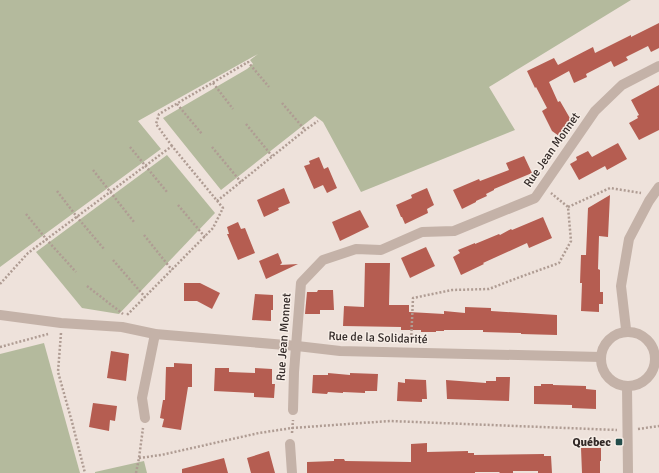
<svg xmlns="http://www.w3.org/2000/svg" width="659" height="473" font-family="Signika,sans-serif">
<rect width="100%" height="100%" fill="#eee2db"/>
<g fill="#b4ba9d">
<polygon points="0,0 631,0 489,87 515,130 361,192 323,122 315,116 221,190 163,118 247,69 253,64 250,60 258,54 138,121 161,149 0,267"/>
<polygon points="167,155 215,213 119,314 82,308 36,252"/>
<polygon points="44,343 80,473 0,473 0,354"/>
<polygon points="144,461 147,473 95,473 95,472"/>
</g>
<g fill="#b55d51">
<polygon points="659,23 659,48 651,52 648,46 626,57 628,60 614,67 611,61 586,74 587,77 574,83 569,71 549,82 558,102 560,101 571,120 559,136 552,131 542,111 547,108 536,87 535,88 527,71 554,58 558,65 593,47 595,53 631,35 631,37"/>
<polygon points="659,85 659,130 639,140 629,123 638,118 637,116 639,115 631,100"/>
<polygon points="618,143 627,159 607,170 605,166 579,180 570,164 577,160 576,157 588,151 592,157"/>
<polygon points="524,156 532,173 494,189 494,190 486,194 487,196 476,201 476,202 462,209 453,190 479,179 480,181 509,170 506,163"/>
<polygon points="319,157 324,169 328,167 337,188 327,193 323,185 314,189 304,166 310,164 309,161"/>
<polygon points="284,188 290,203 278,208 279,210 264,217 257,200"/>
<polygon points="427,188 434,205 427,209 428,213 405,224 402,217 401,217 396,205 412,198 411,195"/>
<polygon points="610,195 608,237 599,236 598,269 600,270 600,292 603,292 603,304 599,304 599,312 581,311 582,283 580,283 581,255 586,255 588,208"/>
<polygon points="360,210 369,227 340,241 332,222"/>
<polygon points="543,217 552,238 529,248 527,243 483,263 484,264 461,275 453,257 460,253 458,250 475,243 475,244 499,234 500,235 511,229 512,230"/>
<polygon points="238,222 241,229 245,228 255,253 238,260 227,234 229,234 227,227"/>
<polygon points="426,247 435,266 410,278 401,258"/>
<polygon points="278,253 282,263 280,265 298,264 266,279 259,261"/>
<polygon points="365,263 390,263 389,305 409,305 409,312 444,314 444,311 465,313 465,307 491,308 491,311 557,315 557,335 521,334 521,333 483,332 483,330 444,330 444,331 436,331 436,332 421,332 421,330 401,330 401,327 343,326 344,306 364,307"/>
<polygon points="184,283 200,283 220,293 212,309 197,301 184,301"/>
<polygon points="318,290 333,290 334,310 320,310 320,314 305,314 307,292 317,292"/>
<polygon points="255,294 273,295 273,310 271,310 271,321 252,320"/>
<polygon points="111,351 129,354 126,381 107,378"/>
<polygon points="174,363 192,364 192,387 188,387 181,430 162,427 164,419 160,418 163,400 165,400 166,367 174,367"/>
<polygon points="215,368 229,368 229,372 255,373 255,368 272,369 272,384 275,384 274,398 254,397 254,393 214,391"/>
<polygon points="328,373 350,375 350,373 378,374 377,391 365,391 365,393 343,392 343,393 328,392 327,394 312,393 313,375 328,375"/>
<polygon points="496,377 510,377 509,401 447,399 446,380 486,383 486,381 496,381"/>
<polygon points="405,379 426,380 427,399 422,399 422,402 397,401 398,382 405,383"/>
<polygon points="541,384 553,384 553,385 586,386 586,389 596,390 596,409 572,408 572,405 534,404 534,386 541,386"/>
<polygon points="93,403 117,406 115,421 110,420 109,431 89,427"/>
<polygon points="427,443 427,452 468,451 468,453 474,453 474,455 544,454 544,456 551,456 552,473 538,473 538,471 513,471 513,473 500,473 499,472 475,472 475,473 307,473 307,462 334,461 334,459 344,459 345,461 411,462 411,444"/>
<polygon points="581,448 601,448 601,461 600,461 600,473 582,473"/>
<polygon points="269,451 275,473 251,473 247,458"/>
<polygon points="224,458 228,473 182,473 182,469"/>
</g>
<g fill="none" stroke-linecap="round" stroke-linejoin="round">
<g stroke="#af9c93" stroke-width="2.5" stroke-dasharray="2 2" stroke-linecap="butt">
<polyline points="213,83 233,109"/>
<polyline points="282,103 305,130"/>
<polyline points="177,104 202,134"/>
<polyline points="246,124 272,156"/>
<polyline points="172,146 156,124 159,114 248,62 269,87"/>
<polyline points="130,147 167,192"/>
<polyline points="212,147 241,182"/>
<polyline points="93,170 134,222"/>
<polyline points="57,191 77,217 104,249"/>
<polyline points="217,201 305,130 318,121"/>
<polyline points="178,205 205,237"/>
<polyline points="568,207 610,188 641,193"/>
<polyline points="26,214 47,240 76,272"/>
<polyline points="144,235 172,270"/>
<polyline points="113,260 145,297"/>
<polyline points="0,284 28,253 172,146 223,208 213,228 126,316"/>
<polyline points="87,286 123,314"/>
<polyline points="61,333 58,372 72,422 85,473"/>
<polyline points="411,343 413,298 452,290 489,289 520,277 559,263 571,241 568,207 551,193"/>
<polyline points="0,347 48,334"/>
<polyline points="638,429 659,426"/>
<polyline points="292,433 293,420"/>
<polyline points="139,458 161,455 259,433 292,428 390,421 617,430"/>
<polyline points="136,473 139,458 143,428"/>
</g>
<g stroke="#c4b2a8" stroke-width="10">
<polyline points="0,315 61,323 122,327 155,334 297,346 340,351 601,357"/>
<polyline points="625,332 626,329 621,286 629,239 649,201 659,187"/>
<circle cx="628" cy="359" r="27"/>
<polyline points="627,386 628,473"/>
<polyline points="293,410 294,372 301,283 323,260 356,249 381,250 422,232 454,231 535,198 595,111 622,85 659,66"/>
<polyline points="145,418 142,398 155,334"/>
<polyline points="290,444 292,473"/>
</g>
</g>
<rect fill="#234d4b" stroke="#f6ede6" stroke-width="1.5" x="615" y="438" width="8" height="8" rx="2"/>
<g text-anchor="middle" dominant-baseline="central" stroke-width="3" stroke-linejoin="round" paint-order="stroke">
<g font-size="12" fill="#322927" stroke="#f6ede6">
<text transform="translate(552 150) rotate(-55)">Rue Jean Monnet</text>
<text transform="translate(284 337) rotate(-86)">Rue Jean Monnet</text>
<text transform="translate(378 338) rotate(2)">Rue de la Solidarité</text>
</g>
<g font-size="12" font-weight="bold" fill="#322927" stroke="#f6ede6" text-anchor="end">
<text x="611" y="442">Québec</text>
</g>
</g>
</svg>
